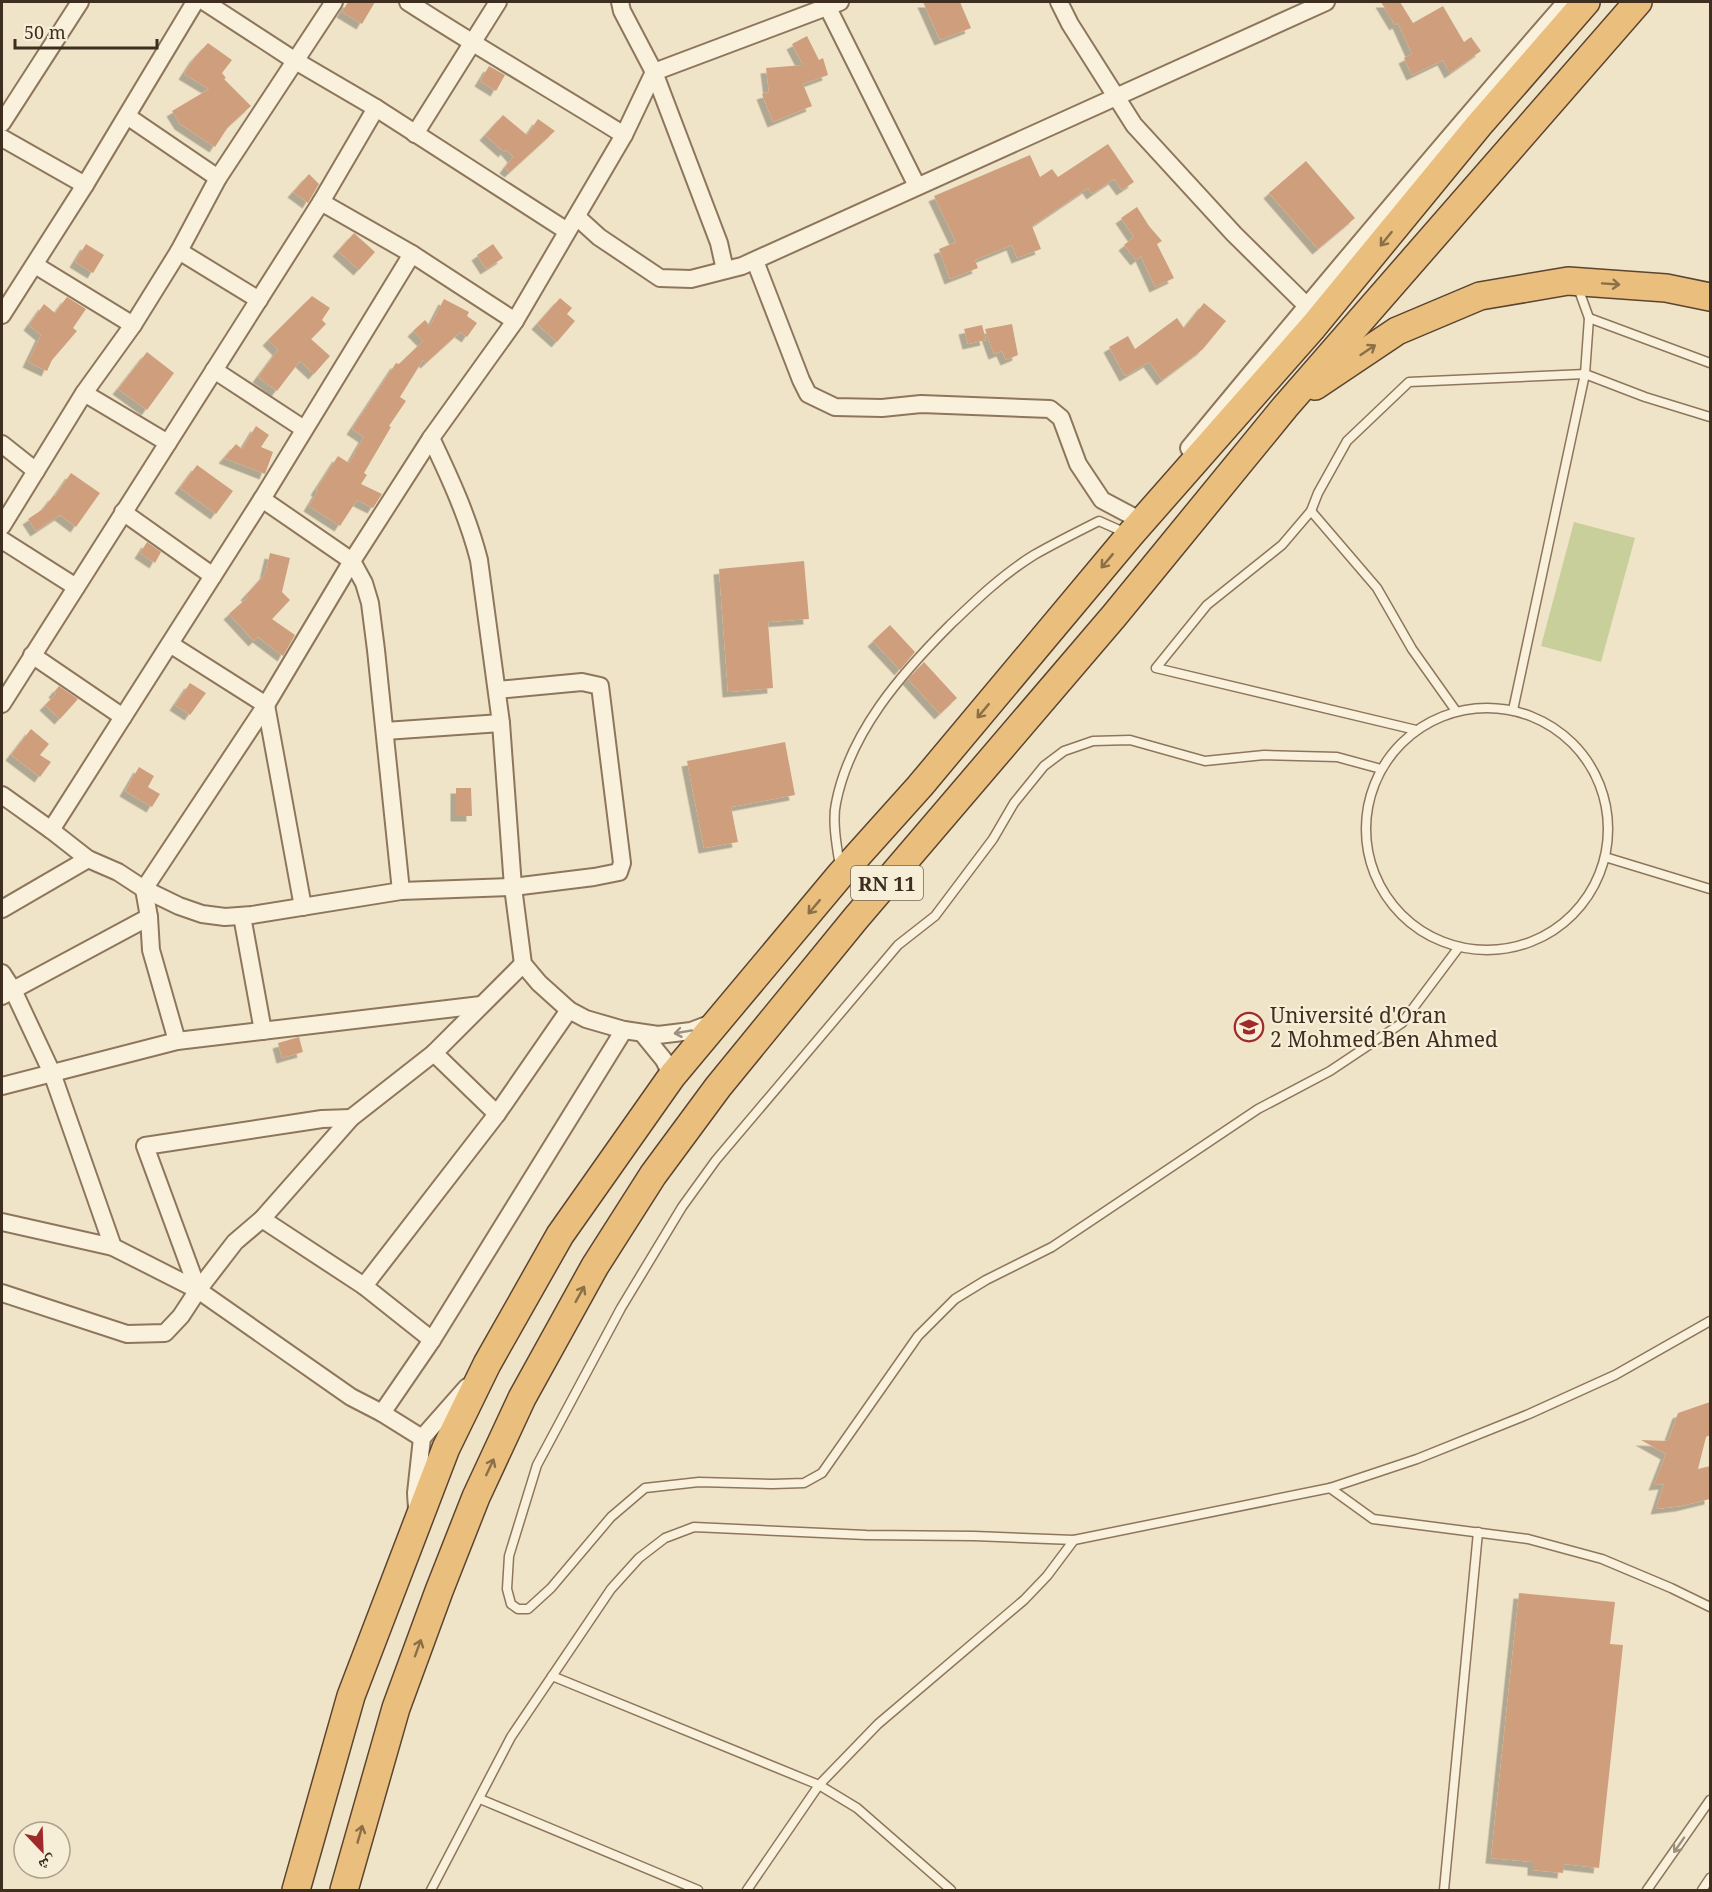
<svg xmlns="http://www.w3.org/2000/svg" width="1712" height="1892" font-family="'Noto Serif','Noto Naskh Arabic',serif">
<defs>
<filter id="shadow"><feDropShadow dx="-5.5" dy="5.5" stdDeviation="0" flood-color="#0004"/></filter>
</defs>
<rect width="100%" height="100%" fill="#f0e4c8"/>
<polygon fill="#c9cf9b" points="1574,522 1635,538 1601,662 1541,646"/>
<g fill="#cf9f7d" filter="url(#shadow)">
<polygon points="348,2 375,2 362,24 342,12"/>
<polygon points="923,2 960,2 971,28 940,40"/>
<polygon points="1381,2 1400,2 1413,23 1443,6 1464,42 1471,37 1481,51 1450,73 1443,60 1412,75 1404,58 1412,54 1398,23 1395,25"/>
<polygon points="807,36 819,60 823,58 828,75 803,84 812,106 773,122 762,94 769,92 766,68 803,65 792,44"/>
<polygon points="208,43 232,60 222,73 226,78 224,79 251,106 228,127 215,147 180,124 172,111 209,89 184,74 195,57"/>
<polygon points="489,66 505,75 496,91 480,81"/>
<polygon points="503,115 527,135 538,119 555,131 510,172 505,168 513,157 506,149 504,152 485,135"/>
<polygon points="1108,144 1134,182 1122,190 1114,179 1092,194 1088,188 1032,226 1041,249 1017,258 1012,245 975,260 978,268 950,279 939,249 956,242 934,196 1030,155 1040,177 1052,169 1058,177"/>
<polygon points="1306,161 1355,218 1318,249 1269,193"/>
<polygon points="309,174 319,184 308,203 293,192"/>
<polygon points="1137,207 1149,226 1162,241 1157,244 1174,278 1155,287 1141,256 1136,260 1124,245 1134,237 1121,218"/>
<polygon points="354,233 375,252 359,270 338,251"/>
<polygon points="86,244 104,255 93,273 75,262"/>
<polygon points="493,244 503,258 486,269 477,255"/>
<polygon points="312,296 330,308 322,320 326,324 311,339 330,356 314,374 300,361 277,391 258,377 278,350 268,340"/>
<polygon points="67,297 86,309 73,328 77,331 52,360 47,371 28,362 41,335 29,325 44,304 55,313"/>
<polygon points="560,298 572,308 567,314 575,321 557,342 537,324"/>
<polygon points="444,299 469,312 467,316 477,323 467,337 460,332 426,363 423,360 400,397 406,401 389,426 391,427 364,473 367,475 361,484 382,494 373,508 357,500 340,526 309,506 318,491 316,490 338,456 349,463 364,437 352,429 396,363 399,364 423,341 413,331 425,320 430,326"/>
<polygon points="1204,303 1226,321 1203,349 1162,380 1149,362 1125,376 1109,347 1128,336 1135,349 1177,318 1184,328"/>
<polygon points="1012,324 1018,355 1006,360 1002,351 994,354 985,329"/>
<polygon points="982,325 986,340 968,344 964,329"/>
<polygon points="147,352 174,373 147,410 118,389"/>
<polygon points="256,426 269,435 261,447 273,452 265,474 224,458 236,444 242,449"/>
<polygon points="197,465 233,491 216,514 180,488"/>
<polygon points="71,473 100,493 76,527 60,515 36,531 28,519 43,509 54,495 55,496"/>
<polygon points="147,542 161,552 155,563 140,553"/>
<polygon points="270,553 290,558 282,592 290,600 272,619 295,635 283,656 258,637 254,641 229,614 248,597 246,595 265,574"/>
<polygon points="804,561 809,619 768,622 773,688 728,692 719,569"/>
<polygon points="890,625 915,652 900,670 873,641"/>
<polygon points="924,662 957,698 940,714 908,679"/>
<polygon points="190,683 206,693 190,715 175,705"/>
<polygon points="59,686 78,699 60,719 45,705 56,694 54,692"/>
<polygon points="31,729 49,744 40,755 51,762 40,777 11,755"/>
<polygon points="785,742 795,795 731,807 738,842 704,848 687,761"/>
<polygon points="139,767 154,776 148,787 160,794 152,807 125,791"/>
<polygon points="456,788 471,788 472,816 456,816"/>
<polygon points="299,1037 303,1052 282,1058 278,1043"/>
<polygon points="1710,1402 1710,1435 1706,1437 1698,1469 1710,1466 1710,1499 1681,1506 1656,1509 1664,1484 1654,1485 1666,1454 1641,1440 1668,1441 1678,1413"/>
<polygon points="1519,1593 1615,1602 1610,1644 1623,1645 1599,1868 1564,1864 1563,1873 1533,1870 1533,1862 1491,1858"/>
</g>
<g fill="none" stroke-linecap="round" stroke-linejoin="round">
<g stroke="#8d765c" stroke-width="11">
<g id="service">
<polyline points="1589,318 1710,363"/>
<polyline points="1311,511 1318,493 1347,441 1409,382 1585,374 1645,397 1710,417"/>
<circle cx="1487" cy="829" r="121"/>
<polyline points="1513,710 1585,374 1589,318 1577,285"/>
<polyline points="1416,730 1156,668 1207,605 1282,545 1311,511 1377,588 1412,649 1456,711"/>
<polyline points="1381,769 1337,757 1264,755 1205,761 1130,740 1093,741 1064,751 1044,766 1014,803 993,839 935,916 898,945 716,1160 682,1207 621,1308 537,1465 509,1556 507,1589 511,1604 518,1609 528,1609 551,1588 611,1517 645,1488 699,1482 773,1484 804,1483 822,1473 918,1336 955,1299 986,1280 1052,1247 1258,1109 1330,1071 1402,1023 1459,947"/>
<polyline points="1605,857 1710,889"/>
<path d="M840,866C837,848 832,821 836,803C850,732 901,674 950,625C976,600 1003,574 1034,555C1055,543 1077,532 1099,521L1126,533"/>
<polyline points="1330,1488 1373,1519 1528,1539 1602,1559 1671,1588 1710,1607"/>
<polyline points="552,1676 819,1785 857,1808 951,1890"/>
<polyline points="480,1799 698,1890"/>
<polyline points="431,1890 511,1737 611,1589 639,1558 665,1538 694,1527 866,1535 974,1536 1074,1540 1330,1488 1417,1459 1529,1414 1615,1375 1710,1321"/>
<polyline points="747,1890 819,1785 878,1724 1024,1600 1047,1576 1074,1540"/>
<polyline points="1444,1890 1478,1532"/>
<polyline points="1647,1890 1710,1800"/>
<polyline points="1702,1890 1710,1878"/>
</g>
</g>
<g stroke="#8d765c" stroke-width="20">
<g id="minor">
<polyline points="205,2 294,60 376,108 567,231"/>
<path d="M408,2C479,48 552,90 624,135"/>
<polyline points="825,2 917,186"/>
<polyline points="1059,2 1070,24 1134,125 1234,234 1306,305"/>
<polyline points="127,116 218,178"/>
<polyline points="2,123 80,2"/>
<polyline points="415,134 498,2"/>
<polyline points="2,138 85,185"/>
<polyline points="321,202 412,254 515,321"/>
<polyline points="577,217 599,237 660,278 691,279 742,266 1326,2"/>
<polyline points="179,251 259,300"/>
<polyline points="755,261 801,380 808,394 835,407 882,408 921,404 1050,409 1061,418 1078,464 1102,500 1134,517"/>
<polyline points="35,265 133,325"/>
<polyline points="725,270 719,243 654,72 840,2"/>
<polyline points="2,315 85,185 195,2"/>
<polyline points="214,370 304,429"/>
<polyline points="84,393 168,443"/>
<path d="M431,438C450,478 468,517 479,560L501,723L513,887L523,964L539,983L569,1010L586,1019L624,1030L658,1035L691,1031L712,1023"/>
<polyline points="2,444 36,471"/>
<path d="M1189,448C1313,298 1438,148 1566,2"/>
<polyline points="262,499 352,561 364,583 370,603 376,650 401,891"/>
<polyline points="123,512 213,576"/>
<polyline points="2,526 84,393 133,325 179,251 218,178 334,2"/>
<polyline points="2,540 76,587"/>
<polyline points="170,644 266,705 303,907"/>
<polyline points="32,655 123,717"/>
<polyline points="2,704 321,202 376,108"/>
<polyline points="385,731 501,723"/>
<polyline points="2,795 51,830 88,859 118,872 144,889 179,906 202,914 225,917 252,915 401,891 513,887 594,877 619,872 622,863 600,686 582,682 497,690"/>
<polyline points="51,830 262,499 412,254"/>
<polyline points="2,909 88,859"/>
<polyline points="242,916 263,1031"/>
<polyline points="149,917 151,950 177,1041"/>
<polyline points="2,973 13,990 52,1073 113,1247"/>
<polyline points="2,996 149,917 144,889 266,705 352,561 431,438 515,321 624,135 654,72 622,11 620,2"/>
<polyline points="642,1033 664,1060 672,1076"/>
<polyline points="434,1053 497,1114"/>
<polyline points="2,1086 177,1041 481,1005"/>
<polyline points="262,1219 364,1286 432,1340"/>
<polyline points="2,1222 113,1247 198,1290 351,1397 382,1413"/>
<polyline points="364,1286 497,1114 569,1010"/>
<polyline points="198,1290 145,1146 322,1119 351,1118"/>
<polyline points="2,1293 127,1334 165,1333 181,1316 198,1290 235,1242 262,1219 351,1118 434,1053 523,964"/>
<polyline points="422,1438 382,1413 432,1340 624,1030"/>
<polyline points="417,1509 416,1493 422,1438 467,1387"/>
</g>
</g>
<g stroke="#5b4430" stroke-width="30">
<g id="trunk">
<polyline points="1315,386 1397,331 1480,296 1568,281 1666,288 1710,297"/>
<polyline points="296,1890 351,1696 446,1448 487,1364 560,1235 672,1076 841,874 920,786 1130,535 1313,327 1479,125 1586,2"/>
<polyline points="344,1890 396,1708 439,1591 476,1497 522,1398 595,1266 653,1175 718,1087 856,918 1114,616 1285,407 1638,2"/>
</g>
</g>
<use href="#service" stroke="#faf1dc" stroke-width="8"/>
<use href="#minor" stroke="#faf1dc" stroke-width="16"/>
<use href="#trunk" stroke="#eabe7c" stroke-width="27"/>
</g>
<defs><path id="oneway-shaft" d="M-6 0H5M1.5-3L5.5 0L1.5 3" fill="none" stroke-width="1.6" stroke-linecap="round" stroke-linejoin="round" transform="scale(1.5)"/></defs>
<g stroke="#8b6f49">
<use href="#oneway-shaft" transform="translate(1386 239) rotate(129)"/>
<use href="#oneway-shaft" transform="translate(1611 284) rotate(4)"/>
<use href="#oneway-shaft" transform="translate(1368 350) rotate(-34)"/>
<use href="#oneway-shaft" transform="translate(1107 561) rotate(130)"/>
<use href="#oneway-shaft" transform="translate(983 711) rotate(130)"/>
<use href="#oneway-shaft" transform="translate(814 907) rotate(130)"/>
<use href="#oneway-shaft" transform="translate(580 1294) rotate(-61)"/>
<use href="#oneway-shaft" transform="translate(490 1467) rotate(-65)"/>
<use href="#oneway-shaft" transform="translate(418 1648) rotate(-70)"/>
<use href="#oneway-shaft" transform="translate(360 1834) rotate(-74)"/>
</g>
<g stroke="#9c907e">
<use href="#oneway-shaft" transform="translate(683 1032) rotate(170)"/>
<use href="#oneway-shaft" transform="translate(1679 1845) rotate(125)"/>
</g>
<defs>
<g id="university-ring" transform="scale(1.5)"><circle r="9.5" fill="#f7eed8" stroke="#9e2a2b" stroke-width="1.5"/><path d="M0-5L7-2L0 1L-7-2ZM-4 1L0 2.5L4 1V4Q0 6-4 4Z" fill="#9e2a2b"/></g>
</defs>
<g fill-rule="evenodd">
<use href="#university-ring" x="1249" y="1027"/>
</g>
<g text-anchor="middle" dominant-baseline="central" stroke-width="4.5" stroke-linejoin="round" paint-order="stroke">
<rect fill="#f7eed8" stroke="#756857" stroke-width="1.5" x="851" y="866" width="72" height="34" rx="4.5"/>
<g font-size="20" font-weight="bold" fill="#3d2e20">
<text x="887" y="883">RN 11</text>
</g>
<g font-size="21" fill="#3d2e20" stroke="#f7eed8" text-anchor="start">
<text x="1270" y="1015">Université d'Oran<tspan x="1270" dy="24">2 Mohmed Ben Ahmed</tspan></text>
</g>
</g>
<rect width="1712" height="1892" fill="none" stroke="#3d2e20" stroke-width="6"/>
<g transform="translate(42 1850) rotate(157)"><circle r="28" fill="#f7eed8" stroke="#ada18e" stroke-width="1.5"/>
<path d="M0-4.5L10 22L0 15L-10 22Z" fill="#9e2a2b"/>
<text y="-9" font-size="16" font-weight="bold" text-anchor="middle" fill="#3d2e20">ش</text>
</g>
<path d="M15 39v9h142v-9" fill="none" stroke="#3d2e20" stroke-width="3"/>
<text x="24" y="39" font-size="18" fill="#3d2e20" stroke="#f7eed8" stroke-width="4.5" paint-order="stroke">50 m</text>
</svg>
